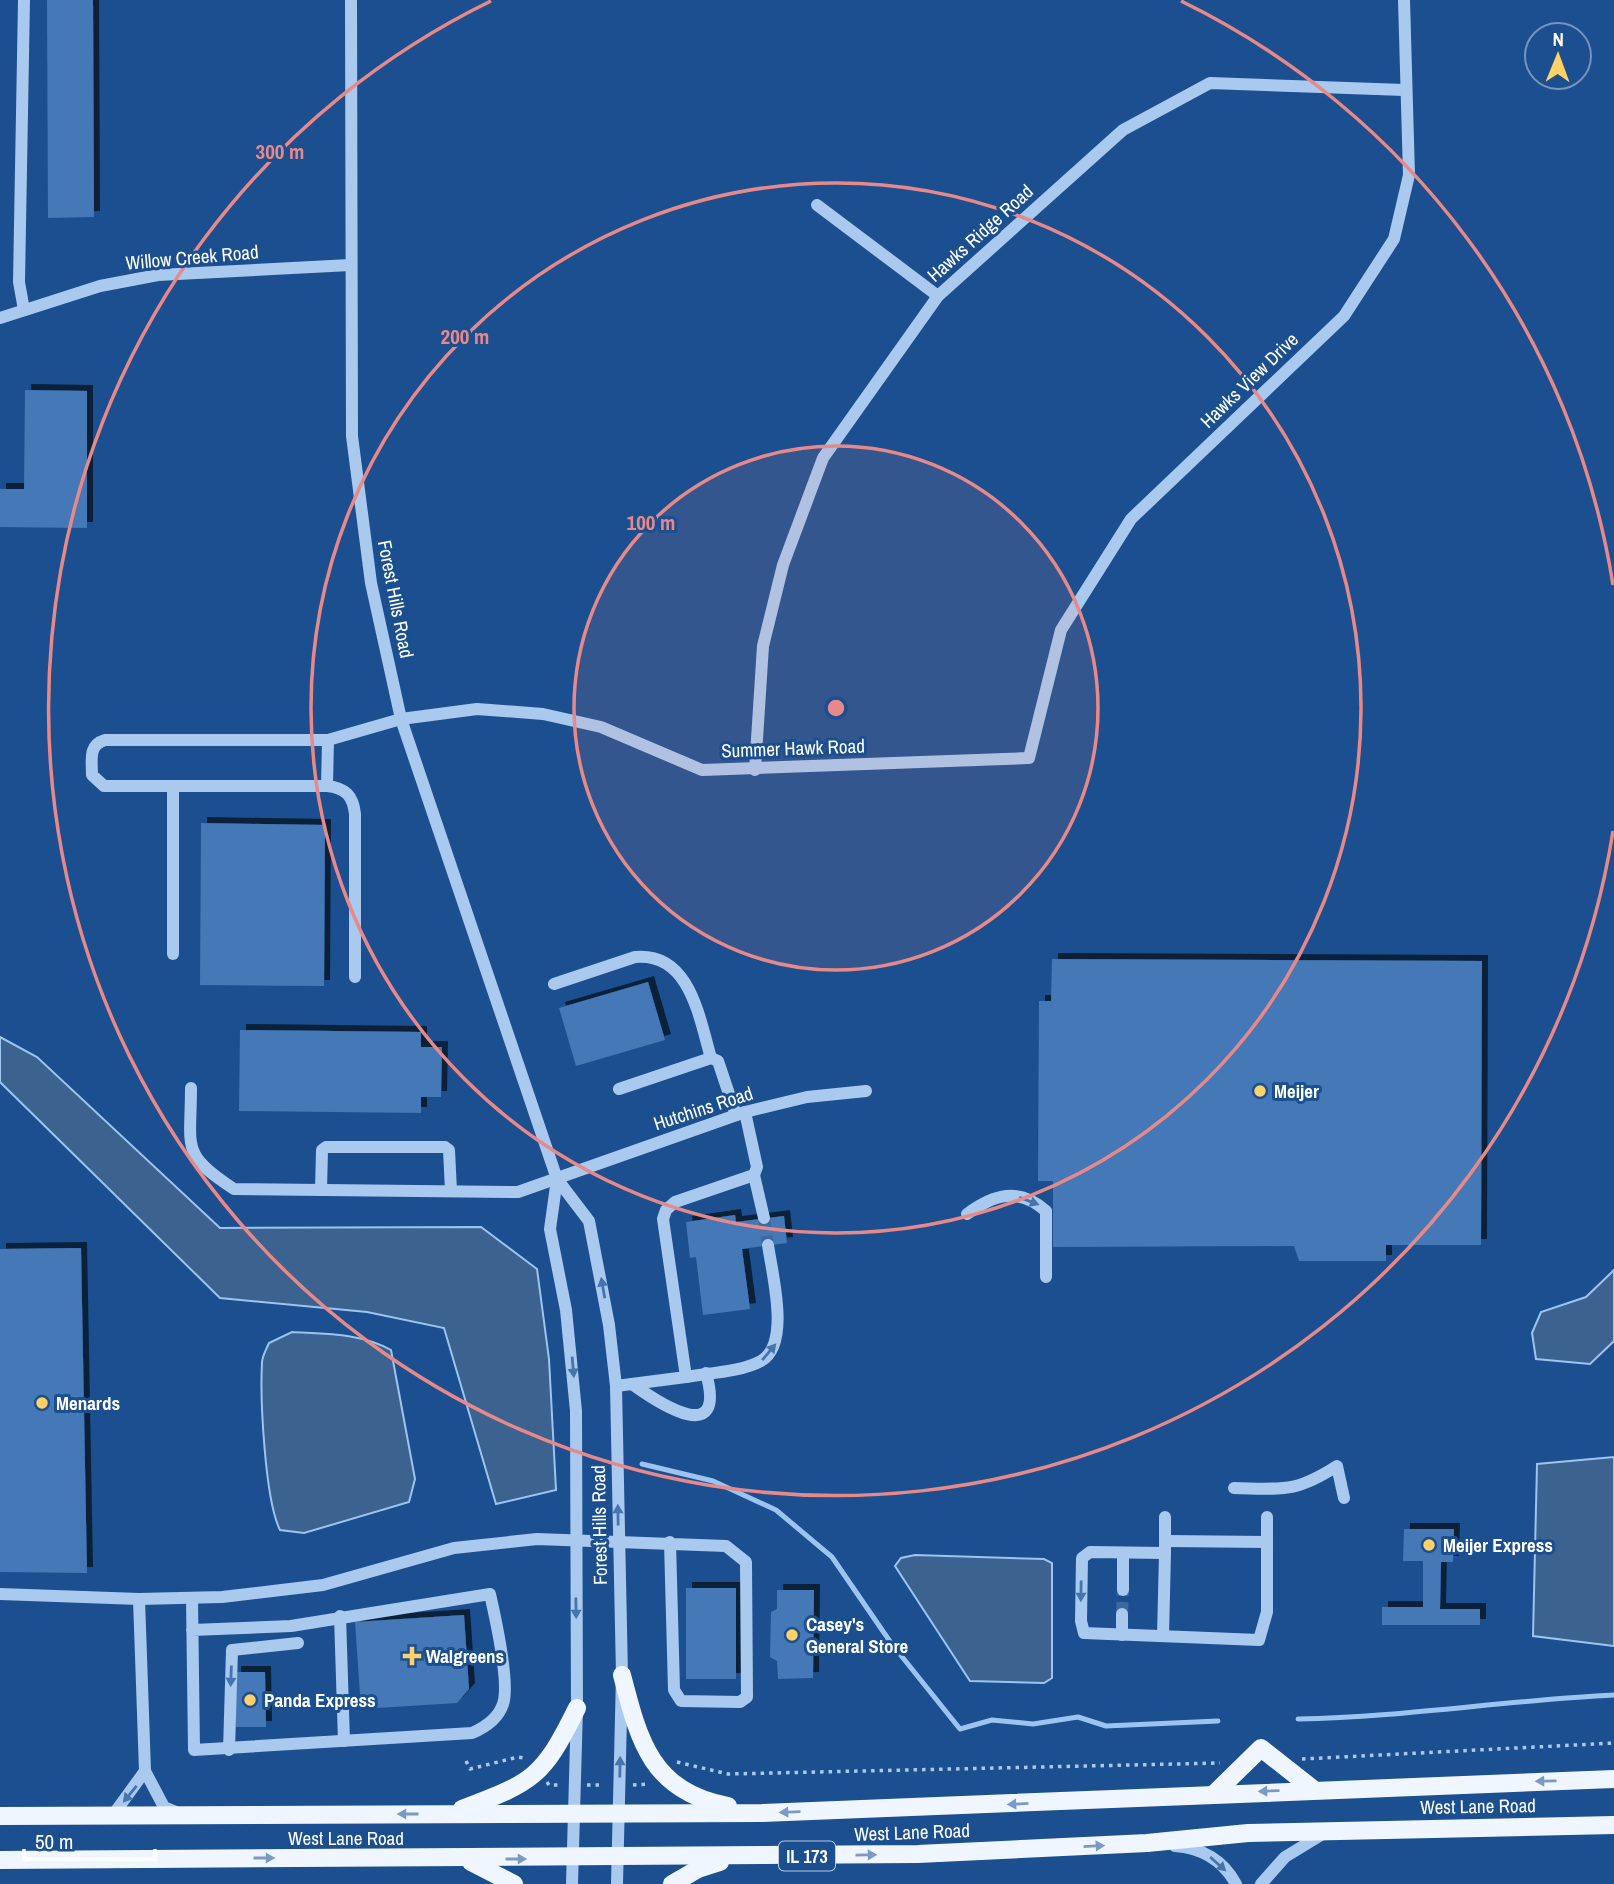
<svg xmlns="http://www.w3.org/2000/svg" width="1614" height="1884" font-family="'Archivo Narrow',sans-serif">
<defs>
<filter id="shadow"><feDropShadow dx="6" dy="-6" stdDeviation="0" flood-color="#0009"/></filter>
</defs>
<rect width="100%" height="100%" fill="#1b4f8f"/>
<g fill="#3c6290" stroke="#9cc4f0" stroke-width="2">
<polygon points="0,1037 37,1057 220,1228 481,1227 537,1269 549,1359 556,1490 496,1504 444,1328 367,1312 220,1298 0,1082"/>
<polygon points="1614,1270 1614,1341 1590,1364 1536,1359 1532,1333 1541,1312 1586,1297"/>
<path d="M292,1332C326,1334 361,1333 391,1350L415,1479L409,1502L304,1533L280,1530C265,1500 260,1399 262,1363C262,1356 266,1350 269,1343Z"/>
<polygon points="1614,1457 1614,1646 1533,1636 1537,1464"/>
<polygon points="915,1555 1044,1559 1052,1563 1052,1678 1044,1683 970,1681 895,1566 901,1558"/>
</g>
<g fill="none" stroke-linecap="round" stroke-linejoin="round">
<g stroke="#9cc4f0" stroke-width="5">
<polyline points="642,1464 713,1481 776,1510 832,1557 891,1643 960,1729 992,1720 1033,1724 1078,1717 1106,1726 1218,1721"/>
<path d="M1298,1719C1404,1717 1508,1700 1614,1695"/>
</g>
</g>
<g fill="#4478b7" filter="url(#shadow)">
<polygon points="47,0 93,0 94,217 48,218"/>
<polygon points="25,390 87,391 87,528 0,527 0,489 24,489"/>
<polygon points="201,823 325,825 324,986 200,985"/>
<polygon points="1052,959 1482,961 1481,1245 1386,1245 1386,1261 1299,1261 1294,1246 1053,1247 1053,1181 1038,1181 1039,1001 1051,1001"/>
<polygon points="648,982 665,1040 576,1066 559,1008"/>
<polygon points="240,1030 421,1032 421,1047 442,1047 441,1097 421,1097 421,1113 239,1111"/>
<polygon points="735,1215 736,1222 784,1216 787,1243 742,1249 750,1309 703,1315 696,1257 690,1258 686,1222"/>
<polygon points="81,1248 87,1573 0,1572 0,1249"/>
<polygon points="1404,1529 1454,1529 1453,1562 1441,1562 1440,1609 1480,1609 1480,1625 1382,1625 1382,1607 1423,1607 1423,1561 1403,1561"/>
<rect x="686" y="1588" width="50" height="91"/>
<polygon points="777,1590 814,1590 813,1678 778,1679 777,1661 770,1657 771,1612 777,1609"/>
<polygon points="464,1615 469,1689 457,1703 361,1709 355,1622"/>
<polygon points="235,1672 265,1672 266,1727 236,1727"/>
</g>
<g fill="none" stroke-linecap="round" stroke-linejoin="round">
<g stroke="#3d69a0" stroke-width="12" stroke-dasharray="12 6" stroke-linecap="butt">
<polyline points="764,1218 768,1245"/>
<polyline points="1122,1614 1123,1590"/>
</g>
<g stroke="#a9c9ee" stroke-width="3.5" stroke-dasharray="3.5 5" stroke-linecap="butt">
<polyline points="1302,1759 1614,1743"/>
<polyline points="466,1761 470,1769 518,1757 525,1758"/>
<polyline points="677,1762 728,1774 1220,1763"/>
<polyline points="547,1782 549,1785 562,1785"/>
<polyline points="587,1785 604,1785"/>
<polyline points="633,1785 649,1784"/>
</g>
<g stroke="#a9c9ee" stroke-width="12">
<polyline points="351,0 352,436 371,583 401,719 557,1179 589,1221 609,1325 616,1386 622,1675 617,1884"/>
<polyline points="817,205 938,296"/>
<polyline points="24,310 19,282 24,0"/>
<polyline points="0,318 100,286 158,275 350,265"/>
<path d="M328,740L327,786C346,788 353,796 355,814V977"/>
<polyline points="755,770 763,646 783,565 823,458 938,296 1123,130 1210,83 1404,90"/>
<path d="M327,786H104L92,775C92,760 88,745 105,740H328L401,719L477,709L543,714L601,727L702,770L1029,758L1061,630L1131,519L1344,316L1394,239L1409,175L1404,0"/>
<polyline points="173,954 173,786"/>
<path d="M554,984L635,957C690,952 699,1017 711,1058"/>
<path d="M191,1088C191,1148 180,1154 234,1189L518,1192L745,1112L807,1097L866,1091"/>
<polyline points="619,1089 711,1058 718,1061 736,1115"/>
<polyline points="754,1175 764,1218"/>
<polyline points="557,1179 550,1229 566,1310 576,1411 577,1708 572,1884"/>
<polyline points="321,1190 322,1150 326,1147 445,1147 449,1150 451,1191"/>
<path d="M967,1214C994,1194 1019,1187 1046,1211V1277"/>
<path d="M686,1377C709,1373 741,1372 761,1361C791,1344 772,1274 768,1245"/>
<path d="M632,1384C660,1404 727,1448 706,1373"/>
<polyline points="616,1386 686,1377 663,1219 666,1210 675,1202 754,1175 757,1167 745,1112"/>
<path d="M1234,1488C1283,1489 1295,1493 1337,1466L1344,1498"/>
<polyline points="1165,1517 1165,1553 1090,1552 1082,1558 1081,1621 1084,1633 1259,1640 1267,1612 1267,1517"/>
<polyline points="1165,1541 1267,1542"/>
<polyline points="1123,1590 1123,1553"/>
<polyline points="0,1594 139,1599 222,1597 323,1585 454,1548 537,1539 726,1546 746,1562 747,1697 740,1702 681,1701 674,1690 670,1542"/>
<path d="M192,1598L194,1750L472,1733C486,1727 498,1719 503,1704C510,1684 495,1616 490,1594L291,1626L192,1630"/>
<polyline points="139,1599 145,1771 164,1807 176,1812"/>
<polyline points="340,1616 344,1741"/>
<polyline points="1122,1635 1122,1614"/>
<polyline points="1163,1636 1165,1553"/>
<polyline points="229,1750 232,1650 298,1643"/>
<polyline points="113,1815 145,1771"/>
<path d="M1175,1846C1201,1848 1223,1860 1236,1884"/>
<polyline points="1261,1884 1285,1857 1326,1832"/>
</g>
<g stroke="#f0f6ff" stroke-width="18">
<path d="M622,1675C639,1741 651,1791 728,1806"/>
<polyline points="1214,1794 1261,1748 1313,1789"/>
<path d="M462,1809C534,1782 543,1777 577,1708"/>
<polyline points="0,1816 762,1813 1614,1779"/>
<polyline points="0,1860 918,1854 1147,1843 1248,1833 1614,1825"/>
<polyline points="471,1862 514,1884"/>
<polyline points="672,1884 698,1869 720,1862"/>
</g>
</g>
<defs><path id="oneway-solid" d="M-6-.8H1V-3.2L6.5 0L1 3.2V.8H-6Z" transform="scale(1.75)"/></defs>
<g fill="#4674ac">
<use href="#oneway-solid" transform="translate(1029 1201) rotate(21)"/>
<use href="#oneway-solid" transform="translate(603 1288) rotate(-100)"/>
<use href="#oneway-solid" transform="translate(769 1352) rotate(-50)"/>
<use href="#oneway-solid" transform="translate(573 1367) rotate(85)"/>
<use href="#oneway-solid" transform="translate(618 1515) rotate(-91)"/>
<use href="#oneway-solid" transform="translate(1081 1591) rotate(91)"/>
<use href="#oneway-solid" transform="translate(576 1608) rotate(89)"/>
<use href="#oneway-solid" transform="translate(231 1676) rotate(92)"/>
<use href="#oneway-solid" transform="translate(620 1767) rotate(-89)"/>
<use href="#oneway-solid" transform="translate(130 1794) rotate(129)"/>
<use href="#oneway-solid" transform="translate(1218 1864) rotate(42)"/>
</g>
<g fill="#7b9ac1">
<use href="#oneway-solid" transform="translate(1546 1781) rotate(179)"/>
<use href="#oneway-solid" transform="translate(1269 1791) rotate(178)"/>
<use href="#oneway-solid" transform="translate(1018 1804) rotate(177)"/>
<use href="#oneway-solid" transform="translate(790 1812) rotate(178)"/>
<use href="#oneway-solid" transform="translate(408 1814) rotate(180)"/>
<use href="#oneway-solid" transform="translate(1094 1846) rotate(-3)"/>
<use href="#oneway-solid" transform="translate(866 1855) rotate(-1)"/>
<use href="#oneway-solid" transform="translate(264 1858)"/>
<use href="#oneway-solid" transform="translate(516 1859)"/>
</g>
<circle cx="836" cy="708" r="262" fill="#e88989" fill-opacity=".12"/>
<g fill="none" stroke="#e88989" stroke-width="3.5">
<circle cx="836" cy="708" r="262"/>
<circle cx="836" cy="708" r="525"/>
<path d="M1613 831A787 787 0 1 1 491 1M1181 1A787 787 0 0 1 1613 585"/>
</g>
<g fill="#ffd166" stroke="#1b4f8f" stroke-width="2.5">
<circle cx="1260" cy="1091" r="7"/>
<circle cx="42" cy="1403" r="7"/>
<circle cx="1429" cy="1545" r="7"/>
<circle cx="792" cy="1635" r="7"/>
<path d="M408.5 1645.5h7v7h7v7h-7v7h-7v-7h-7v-7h7z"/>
<circle cx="250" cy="1700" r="7"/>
</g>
<g text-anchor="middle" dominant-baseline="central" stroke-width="6" stroke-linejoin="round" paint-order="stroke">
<rect fill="#1b4f8f" stroke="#bbcadd" stroke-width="2" x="779" y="1841.5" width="56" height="29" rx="5"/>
<g font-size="18" font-weight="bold" fill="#fff">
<text x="807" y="1856">IL 173</text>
</g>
<g font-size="19" fill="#fff" stroke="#1b4f8f">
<text transform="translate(980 233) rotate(-42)">Hawks Ridge Road</text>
<text transform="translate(192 257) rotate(-5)">Willow Creek Road</text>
<text transform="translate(1249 380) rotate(-44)">Hawks View Drive</text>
<text transform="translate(396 599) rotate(79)">Forest Hills Road</text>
<text transform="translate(793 748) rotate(-2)">Summer Hawk Road</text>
<text transform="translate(703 1108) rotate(-18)">Hutchins Road</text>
<text transform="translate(599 1525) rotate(-91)">Forest Hills Road</text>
<text transform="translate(1478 1806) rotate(-1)">West Lane Road</text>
<text transform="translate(912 1832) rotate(-2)">West Lane Road</text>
<text x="346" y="1838">West Lane Road</text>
</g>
<g font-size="19" font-weight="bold" fill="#fff" stroke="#1b4f8f" text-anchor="start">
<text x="1274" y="1091">Meijer</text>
<text x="56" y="1403">Menards</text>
<text x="1443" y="1545">Meijer Express</text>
<text x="806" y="1624">Casey's<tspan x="806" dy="22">General Store</tspan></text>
<text x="426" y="1656">Walgreens</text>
<text x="264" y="1700">Panda Express</text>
</g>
</g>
<circle cx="836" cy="708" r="10" fill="#e88989" stroke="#1b4f8f" stroke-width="3.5"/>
<g font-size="21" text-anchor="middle" font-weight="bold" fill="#e88989" stroke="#1b4f8f" stroke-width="6" stroke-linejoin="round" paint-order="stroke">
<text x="280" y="159">300 m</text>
<text x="465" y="344">200 m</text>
<text x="651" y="530">100 m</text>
</g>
<g transform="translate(1558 56) rotate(1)"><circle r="33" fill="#1b4f8f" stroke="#7695bc" stroke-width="2"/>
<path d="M0-5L12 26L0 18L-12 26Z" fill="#ffd166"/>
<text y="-10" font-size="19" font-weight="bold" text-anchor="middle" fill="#ffffff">N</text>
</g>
<path d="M24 1849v10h131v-10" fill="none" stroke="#ffffff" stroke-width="3.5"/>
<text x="35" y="1849" font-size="21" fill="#ffffff" stroke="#1b4f8f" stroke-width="5" paint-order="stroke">50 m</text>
</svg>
